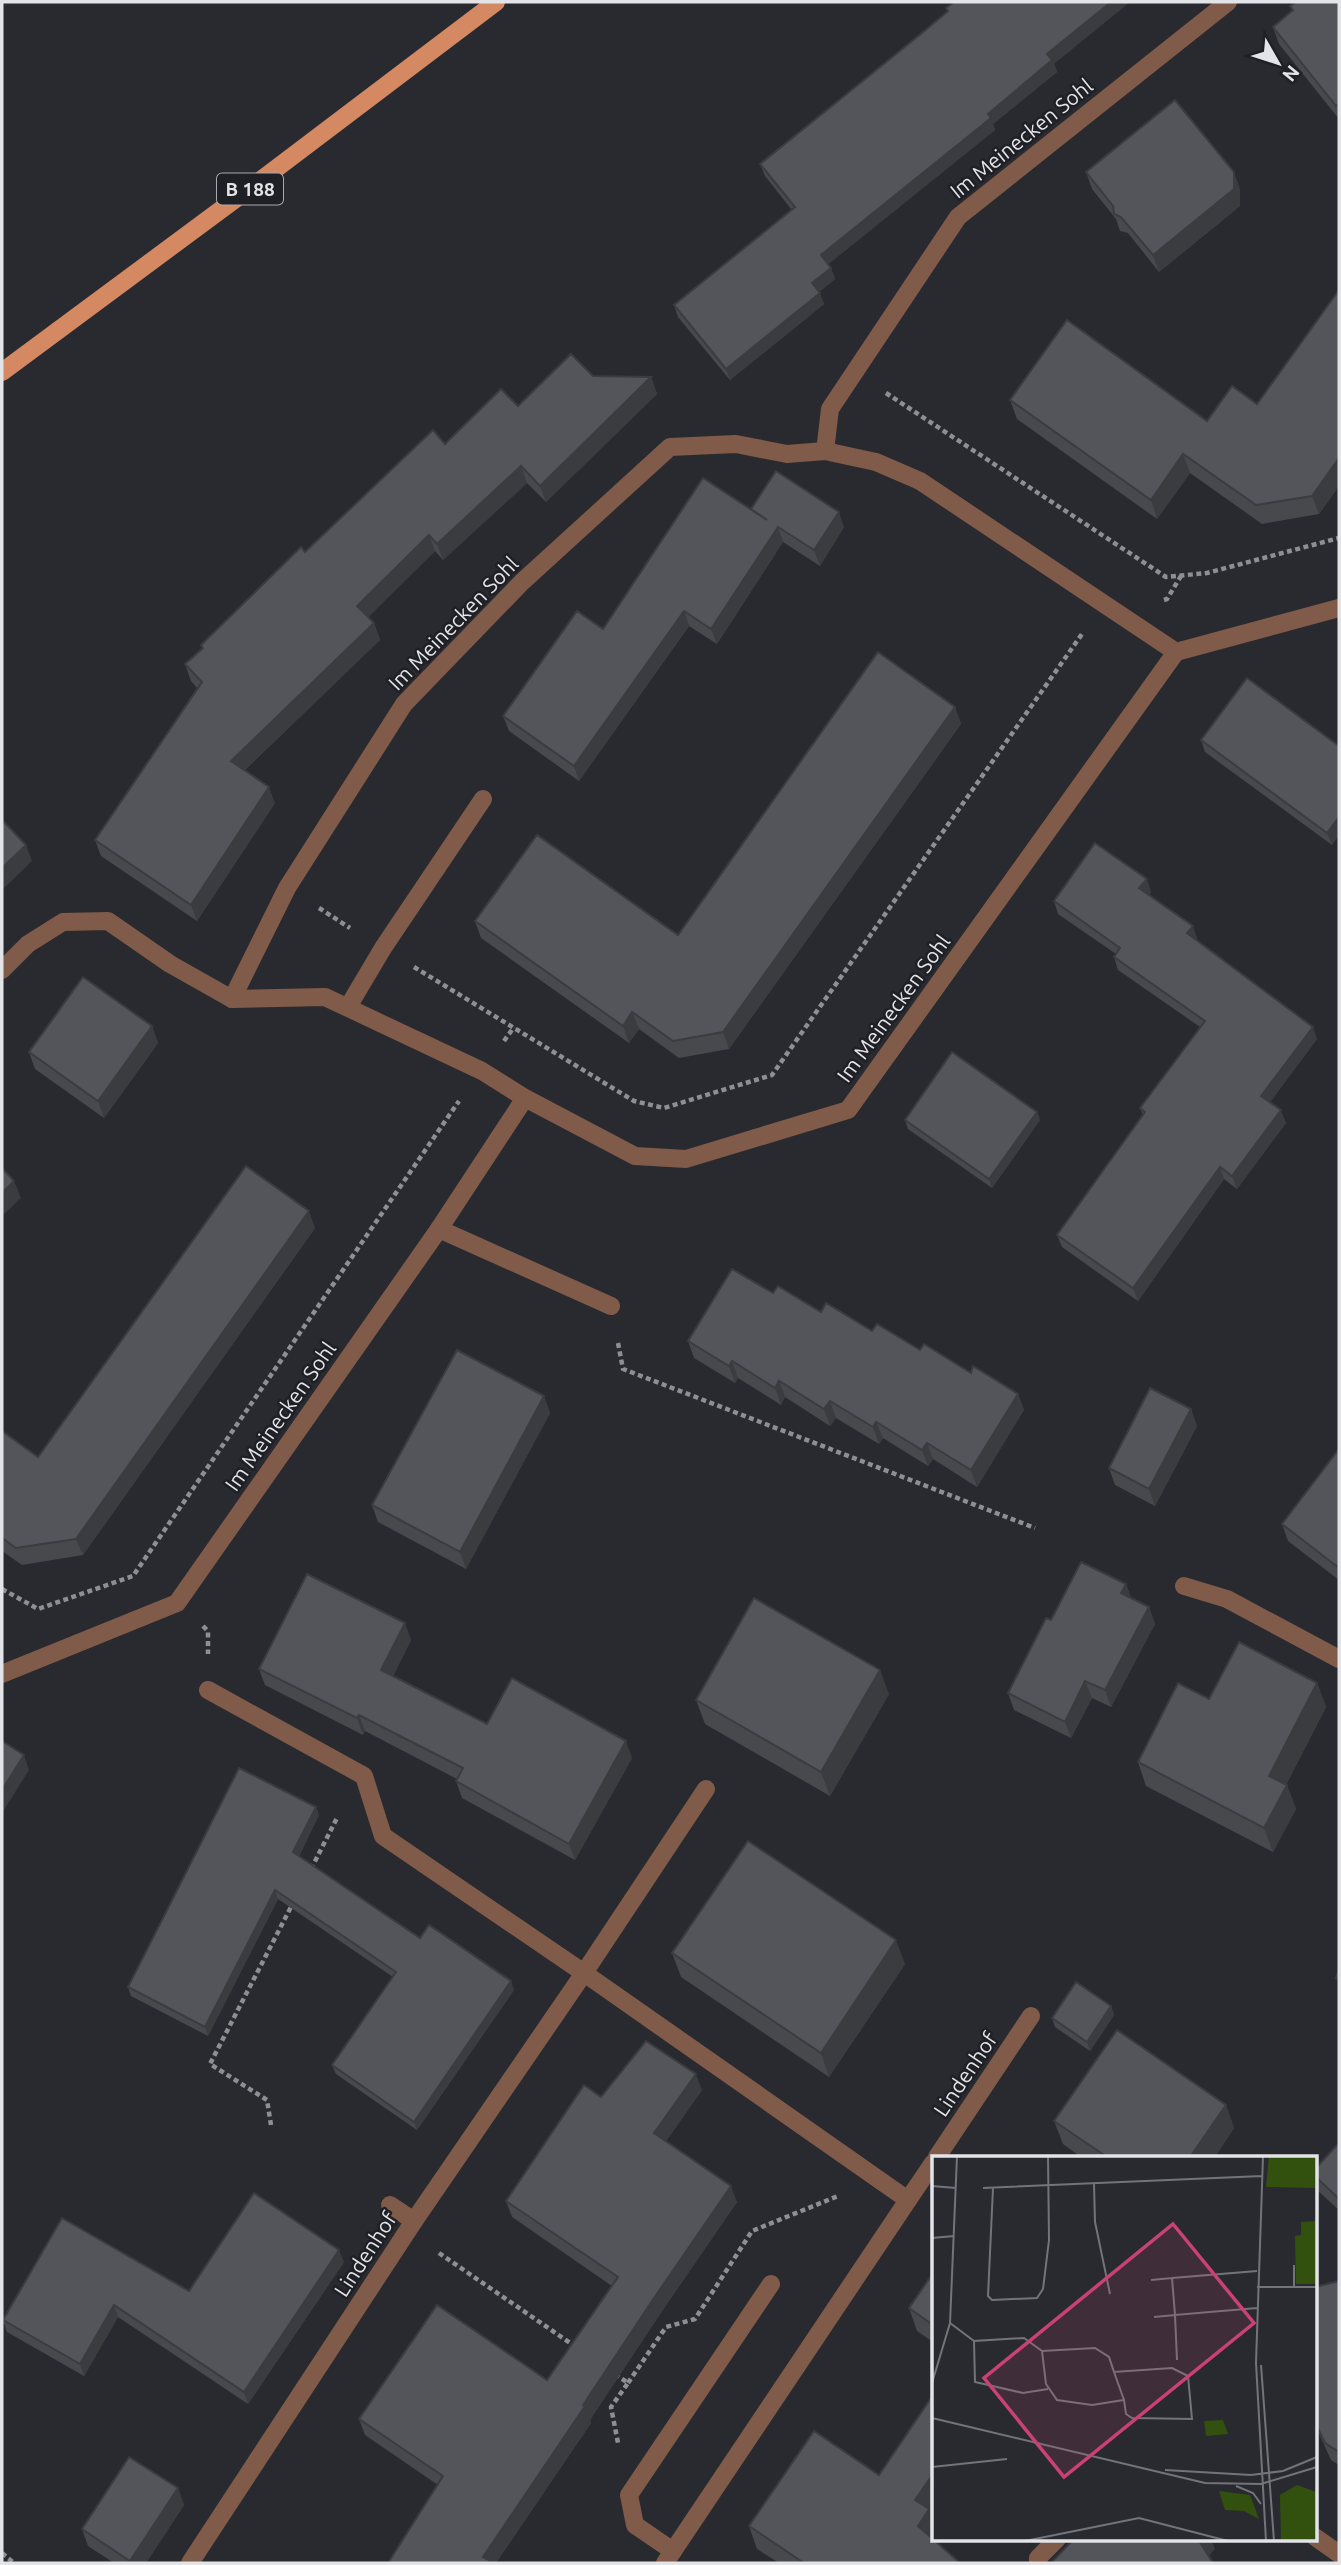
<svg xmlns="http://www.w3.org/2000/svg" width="1341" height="2565" font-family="Ubuntu,sans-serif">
<rect width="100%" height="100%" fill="#292a2f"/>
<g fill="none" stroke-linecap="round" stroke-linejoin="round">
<g stroke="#8e8f93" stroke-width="4.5" stroke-dasharray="5 3.5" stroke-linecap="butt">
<polyline points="886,393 1166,577 1207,573 1339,538"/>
<polyline points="1164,600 1167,599 1181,576"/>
<polyline points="319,908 350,928"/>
<polyline points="414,967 634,1101 664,1108 772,1075 1082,634"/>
<polyline points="504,1041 514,1027"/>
<polyline points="618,1343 623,1369 1035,1528"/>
<polyline points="2,1589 38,1609 133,1576 459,1101"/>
<polyline points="203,1626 208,1631 208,1654"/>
<polyline points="311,1869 337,1818"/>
<polyline points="271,2125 267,2100 210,2064 292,1905"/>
<polyline points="439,2253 576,2347"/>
<polyline points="615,2374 628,2383 611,2407 618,2443"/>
<polyline points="628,2383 666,2327 695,2319 752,2231 838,2196"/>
<polyline points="2,2553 14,2563"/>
</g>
<g stroke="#805b49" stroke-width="18">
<polyline points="825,451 830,409 958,217 1228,2"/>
<polyline points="2,970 28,944 63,922 108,921 170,964 232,999 287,888 404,704 522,582 670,447 736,444 787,454 825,451 876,462 920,481 1176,652"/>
<polyline points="232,999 325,997 482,1071 525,1098"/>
<polyline points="348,1007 383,948 483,799"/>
<polyline points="439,1229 611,1306"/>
<polyline points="1184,1586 1227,1599 1339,1659"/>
<polyline points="2,1674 177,1603 439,1229 525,1098 635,1156 686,1159 848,1110 1176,652 1339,608"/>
<polyline points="208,1690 364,1776 383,1836 584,1973 706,1789"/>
<polyline points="937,2157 1031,2016"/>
<polyline points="390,2205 414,2221"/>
<polyline points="1315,2537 1339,2554"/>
<polyline points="673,2551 635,2525 629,2495 771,2284"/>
<polyline points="190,2563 414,2221 584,1973 908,2200 933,2163"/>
<polyline points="665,2563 908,2200"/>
<polyline points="1038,2563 1038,2558 1057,2539"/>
</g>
<polyline stroke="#d48963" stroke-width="18" points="2,372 257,183 496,2"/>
</g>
<g fill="#47494d">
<polygon points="1339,2 1339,119 1279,44 1273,27 1292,11 1290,6"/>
<polygon points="946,8 1054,64 1057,72 993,124 995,130 828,264 831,268 835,279 819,292 824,304 730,380 678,317 674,305 792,210 765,176 760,164 948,11"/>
<polygon points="1086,172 1240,189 1240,206 1159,272 1128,233 1120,231 1116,219 1092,189"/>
<polygon points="1339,290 1339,486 1319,514 1262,524 1190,473 1157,519 1017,419 1010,400 1207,421 1257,404"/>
<polygon points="593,376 651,377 657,394 546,502 527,483 443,560 435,551 368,617 374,623 380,640 245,770 275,803 197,921 101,856 95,840 197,688 191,681 185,664 202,649 201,645 305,552 445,444 518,406"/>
<polygon points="751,509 844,527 820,566 783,542 717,644 689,626 579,781 509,731 503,716 603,629"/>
<polygon points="955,707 961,724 729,1049 679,1058 639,1029 629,1043 481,938 475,921 678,935"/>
<polygon points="1201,740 1339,746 1339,835 1332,845 1205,752"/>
<polygon points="1151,892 1149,895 1197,938 1196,940 1317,1039 1270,1102 1286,1123 1237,1189 1224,1179 1138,1301 1062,1247 1057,1235 1143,1115 1140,1108 1200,1027 1118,970 1114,957 1116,954 1058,914 1054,901"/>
<polygon points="152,1026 158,1043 104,1118 35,1069 29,1052"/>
<polygon points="1037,1112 1040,1120 992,1188 908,1129 905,1120"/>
<polygon points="315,1228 83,1555 22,1565 2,1551 2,1431 38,1457"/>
<polygon points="773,1293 920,1350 1018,1394 1024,1410 977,1487 933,1459 928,1466 883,1438 879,1444 836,1418 830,1426 785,1397 781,1405 738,1378 735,1383 694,1358 688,1341"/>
<polygon points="544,1396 550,1413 466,1569 378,1522 372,1505"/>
<polygon points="1191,1409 1197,1426 1155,1506 1115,1485 1109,1468"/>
<polygon points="1339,1449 1339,1580 1288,1541 1282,1524"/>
<polygon points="1126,1584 1131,1598 1149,1607 1155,1624 1111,1707 1092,1698 1071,1738 1014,1710 1008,1693 1051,1620"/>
<polygon points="411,1640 393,1676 487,1724 632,1758 575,1860 462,1798 456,1781 457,1779 365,1731 363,1735 265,1685 259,1669"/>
<polygon points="1317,1683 1326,1707 1286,1785 1287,1785 1296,1809 1273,1852 1146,1786 1138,1762 1209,1699"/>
<polygon points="889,1694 830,1796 705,1724 696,1700"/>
<polygon points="316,1807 319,1815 299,1856 420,1938 514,1990 417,2130 336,2074 332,2065 393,1977 278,1899 208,2036 131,1996 128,1987"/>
<polygon points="672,1953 905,1964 829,2077 681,1977"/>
<polygon points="1111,2006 1114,2015 1090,2051 1055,2027 1052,2018"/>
<polygon points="702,2090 666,2141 737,2202 658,2317 590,2420 591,2423 496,2563 388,2563 438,2485 365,2435 359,2419 547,2380 612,2286 512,2217 506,2201 601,2097"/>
<polygon points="1226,2105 1234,2128 1215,2157 1081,2157 1063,2144 1054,2121"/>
<polygon points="1339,2143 1339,2210 1317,2190 1315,2183 1315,2169"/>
<polygon points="344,2262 248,2404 118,2317 84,2376 7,2332 3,2320 189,2291"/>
<polygon points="933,2273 933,2342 917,2331 909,2308"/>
<polygon points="1339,2281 1339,2465 1331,2460 1315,2425 1315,2287"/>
<polygon points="933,2395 933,2509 930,2513 933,2521 933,2539 960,2563 779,2563 757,2549 749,2526 879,2475"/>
<polygon points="178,2488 184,2505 146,2563 114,2563 88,2546 82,2529"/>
</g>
<g fill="#3a3c3f">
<polygon points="1111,2 1130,2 1054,64 1057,72 993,124 995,130 825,267 821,255 988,114 1047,54"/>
<polygon points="1234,172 1240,189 1240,206 1159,272 1153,255"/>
<polygon points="831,268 835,279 816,294 812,283"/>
<polygon points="820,293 824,304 730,380 726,369"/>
<polygon points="651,377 657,394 546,502 540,486"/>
<polygon points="1183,454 1190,473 1157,519 1151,500"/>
<polygon points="1339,458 1339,486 1319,514 1312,496"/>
<polygon points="521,466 527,483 443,560 437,544"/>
<polygon points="839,512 844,527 820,566 814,550"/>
<polygon points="778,527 783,542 717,644 711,629"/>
<polygon points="429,535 435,551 363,622 357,606"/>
<polygon points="684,611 689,626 579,781 574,766"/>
<polygon points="374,623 380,640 237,777 231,761"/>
<polygon points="955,707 961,724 729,1049 723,1032"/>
<polygon points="269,787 275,803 197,921 191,905"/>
<polygon points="1339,817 1339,835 1332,845 1327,833"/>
<polygon points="26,845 32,861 2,890 2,868"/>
<polygon points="1147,879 1151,892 1144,901 1139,888"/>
<polygon points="1193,926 1197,938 1191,946 1187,933"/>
<polygon points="632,1012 639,1029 629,1043 623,1026"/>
<polygon points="152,1026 158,1043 104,1118 98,1101"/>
<polygon points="1313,1027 1317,1039 1266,1108 1261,1096"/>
<polygon points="1281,1110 1286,1123 1237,1189 1232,1176"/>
<polygon points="1037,1112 1040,1120 992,1188 989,1179"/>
<polygon points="1220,1167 1224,1179 1138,1301 1133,1288"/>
<polygon points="14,1181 21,1198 2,1216 2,1193"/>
<polygon points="309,1211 315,1228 83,1555 76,1539"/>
<polygon points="732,1361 738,1378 735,1383 729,1366"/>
<polygon points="779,1381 785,1397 781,1405 775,1388"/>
<polygon points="1018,1394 1024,1410 977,1487 971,1470"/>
<polygon points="544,1396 550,1413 466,1569 460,1552"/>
<polygon points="830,1401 836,1418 830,1426 824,1409"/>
<polygon points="1191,1409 1197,1426 1155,1506 1149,1489"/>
<polygon points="876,1422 883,1438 879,1444 873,1427"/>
<polygon points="927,1443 933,1459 928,1466 922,1450"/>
<polygon points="1126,1584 1132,1601 1121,1593"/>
<polygon points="1149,1607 1155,1624 1111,1707 1105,1690"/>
<polygon points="405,1623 411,1640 387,1687 381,1670"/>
<polygon points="880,1670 889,1694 830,1796 821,1772"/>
<polygon points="1085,1681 1092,1698 1071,1738 1065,1722"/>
<polygon points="1317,1683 1326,1707 1278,1800 1269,1776"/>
<polygon points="359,1715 365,1731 363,1735 357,1718"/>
<polygon points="626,1741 632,1758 575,1860 569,1844"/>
<polygon points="24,1755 29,1770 2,1813 2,1790"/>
<polygon points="1287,1785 1296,1809 1273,1852 1264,1828"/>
<polygon points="316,1807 319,1815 296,1861 293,1852"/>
<polygon points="275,1890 278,1899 208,2036 205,2027"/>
<polygon points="896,1940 905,1964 829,2077 821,2053"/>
<polygon points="511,1981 514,1990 417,2130 414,2122"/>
<polygon points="1111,2006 1114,2015 1090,2051 1087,2042"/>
<polygon points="696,2074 702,2090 660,2150 654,2133"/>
<polygon points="1226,2105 1234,2128 1215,2157 1190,2157"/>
<polygon points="731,2186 737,2202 658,2317 590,2420 591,2423 496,2563 486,2563 483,2557 652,2301"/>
<polygon points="339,2250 344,2262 248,2404 244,2392"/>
<polygon points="114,2305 118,2317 84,2376 80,2364"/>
<polygon points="933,2474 933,2509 930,2513 933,2521 933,2539 918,2526 915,2500"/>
<polygon points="178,2488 184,2505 146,2563 131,2563 130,2561"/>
<polygon points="1197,2539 1211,2539 1215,2549 1205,2560"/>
</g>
<g fill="#53555a" stroke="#3a3c3f" stroke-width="2">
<polygon points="954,2 1111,2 1047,54 1052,60 988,114 991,118 821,255 831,268 812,283 820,293 726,369 674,305 795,207 760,164 922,33 948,11 946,8"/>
<polygon points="1296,2 1339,2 1339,104 1336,106 1273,27 1293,10 1290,6"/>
<polygon points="1175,100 1234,172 1234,189 1153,255 1121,217 1114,214 1113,206 1086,172"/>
<polygon points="1339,290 1339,458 1312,496 1256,505 1183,454 1151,500 1010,400 1067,320 1207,421 1232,386 1257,404"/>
<polygon points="571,354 593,376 651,377 540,486 521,466 437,544 429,535 357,606 374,623 231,761 269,787 191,905 95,840 202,682 185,664 203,648 201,645 301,547 305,552 433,430 445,444 501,389 518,406"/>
<polygon points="776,471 839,512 814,550 778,527 711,629 684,611 574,766 503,716 577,611 603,629 703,478 767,520 751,509"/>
<polygon points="878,652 955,707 723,1032 673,1041 632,1012 623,1026 475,921 537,835 678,935"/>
<polygon points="1247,678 1339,746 1339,817 1327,833 1201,740"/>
<polygon points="2,820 26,845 2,868"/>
<polygon points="1095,843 1147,879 1139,888 1193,926 1187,933 1313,1027 1261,1096 1281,1110 1232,1176 1220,1167 1133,1288 1057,1235 1145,1112 1140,1108 1205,1021 1114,957 1120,948 1054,901"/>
<polygon points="83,977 152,1026 98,1101 29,1052"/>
<polygon points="952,1052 1037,1112 989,1179 905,1120"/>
<polygon points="246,1166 309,1211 76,1539 16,1548 2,1538 2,1431 38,1457"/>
<polygon points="2,1168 14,1181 2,1193"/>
<polygon points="732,1269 773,1293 778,1286 821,1312 826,1303 872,1331 877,1324 920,1350 924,1344 971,1373 973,1366 1018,1394 971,1470 927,1443 922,1450 876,1422 873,1427 830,1401 824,1409 779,1381 775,1388 732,1361 729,1366 688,1341"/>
<polygon points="457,1350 544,1396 460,1552 372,1505"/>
<polygon points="1150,1388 1191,1409 1149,1489 1109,1468"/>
<polygon points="1339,1449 1339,1568 1282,1524"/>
<polygon points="1081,1562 1126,1584 1121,1593 1149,1607 1105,1690 1085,1681 1065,1722 1008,1693 1046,1618 1051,1620"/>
<polygon points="307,1574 405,1623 381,1670 487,1724 512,1678 626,1741 569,1844 456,1781 463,1768 359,1715 357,1718 259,1669"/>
<polygon points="754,1598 880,1670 821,1772 696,1700"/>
<polygon points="1239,1642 1317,1683 1269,1776 1287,1785 1264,1828 1138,1762 1178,1683 1209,1699"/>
<polygon points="2,1741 24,1755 2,1790"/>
<polygon points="239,1768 316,1807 293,1852 420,1938 429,1925 511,1981 414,2122 332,2065 396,1972 275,1890 205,2027 128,1987"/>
<polygon points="748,1841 896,1940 821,2053 672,1953"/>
<polygon points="1339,1969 1339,1979 1336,1978"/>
<polygon points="1076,1982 1111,2006 1087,2042 1052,2018"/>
<polygon points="1117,2030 1226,2105 1190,2157 1107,2157 1054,2121"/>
<polygon points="646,2041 696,2074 654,2133 731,2186 652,2301 583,2405 585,2406 483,2557 494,2563 388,2563 443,2476 359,2419 437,2305 547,2380 618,2277 506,2201 584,2085 601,2097"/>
<polygon points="1339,2143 1339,2199 1315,2176 1315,2169"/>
<polygon points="254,2193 339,2250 244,2392 114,2305 80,2364 3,2320 62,2218 189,2291"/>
<polygon points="933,2273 933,2325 909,2308"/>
<polygon points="1339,2281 1339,2452 1325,2443 1315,2422 1315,2287"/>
<polygon points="933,2395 933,2474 915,2500 929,2509 918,2526 960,2563 804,2563 749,2526 814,2431 879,2475"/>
<polygon points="129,2457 178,2488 130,2561 82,2529"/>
<polygon points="1074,2539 1198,2539 1213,2563 1051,2563"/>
</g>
<g text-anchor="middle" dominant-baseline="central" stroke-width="5" stroke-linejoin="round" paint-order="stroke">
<rect fill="#1f2025" stroke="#a8a9ad" stroke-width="2" x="217" y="173.5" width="66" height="31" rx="5"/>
<g font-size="19" font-weight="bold" fill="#e3e4e7">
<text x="250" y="189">B 188</text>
</g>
<g font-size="21" fill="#e3e4e7" stroke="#1f2025">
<text transform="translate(1021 138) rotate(-39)">Im Meinecken Sohl</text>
<text transform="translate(453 623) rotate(-46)">Im Meinecken Sohl</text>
<text transform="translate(893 1008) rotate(-54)">Im Meinecken Sohl</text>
<text transform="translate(280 1416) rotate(-55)">Im Meinecken Sohl</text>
<text transform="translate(965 2074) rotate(-56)">Lindenhof</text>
<text transform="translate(365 2254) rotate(-57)">Lindenhof</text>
</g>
</g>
<g transform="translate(932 2156)">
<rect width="385" height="385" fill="#292a2f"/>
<path d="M337,0H385V32L334,31ZM385,65V128H364L363,80L369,79V66ZM291,264L296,278L274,280L272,265ZM365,329L384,336L385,385H349L348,339ZM287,335L318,339L327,363L312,355L293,354Z" fill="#33510e"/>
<path fill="none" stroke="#737479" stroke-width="2" d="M331,0L324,207L334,385M162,28L163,66L178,138M0,30L24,32M51,32L330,20M61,32L56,140L60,144L105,142L111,133L117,84L116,0M0,82L22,80M240,122L325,115M219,124L240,122L243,159L325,152M325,131H385M362,131V109M222,161L243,159L245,204M18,167L42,185M110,195L114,228L125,244L160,249L192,244L194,258L200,262L260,263L256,220L240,212L182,216L177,201L163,192L110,195L92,182L42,185L43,226L91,237L116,233M329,209L342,385M182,216L192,244M0,227L18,167L25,0M0,262L273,327L329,328L385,311M0,311L75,303M233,314L319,319L351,315L385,301M304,330L321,337L329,348M93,385L207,362L296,385"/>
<path fill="#c94177" fill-opacity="0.15" stroke="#c94177" stroke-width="3.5" d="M241,68L322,167L132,321L52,222Z"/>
<rect width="385" height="385" fill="none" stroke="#e3e4e7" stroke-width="3.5"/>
</g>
<rect width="1341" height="2565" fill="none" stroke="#e3e4e7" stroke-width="7"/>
<g transform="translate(1278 63) rotate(129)" stroke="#1f2025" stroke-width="5" paint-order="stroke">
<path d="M0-5L12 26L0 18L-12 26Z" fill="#e3e4e7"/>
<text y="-10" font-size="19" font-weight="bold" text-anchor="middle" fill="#e3e4e7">N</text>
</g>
</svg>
